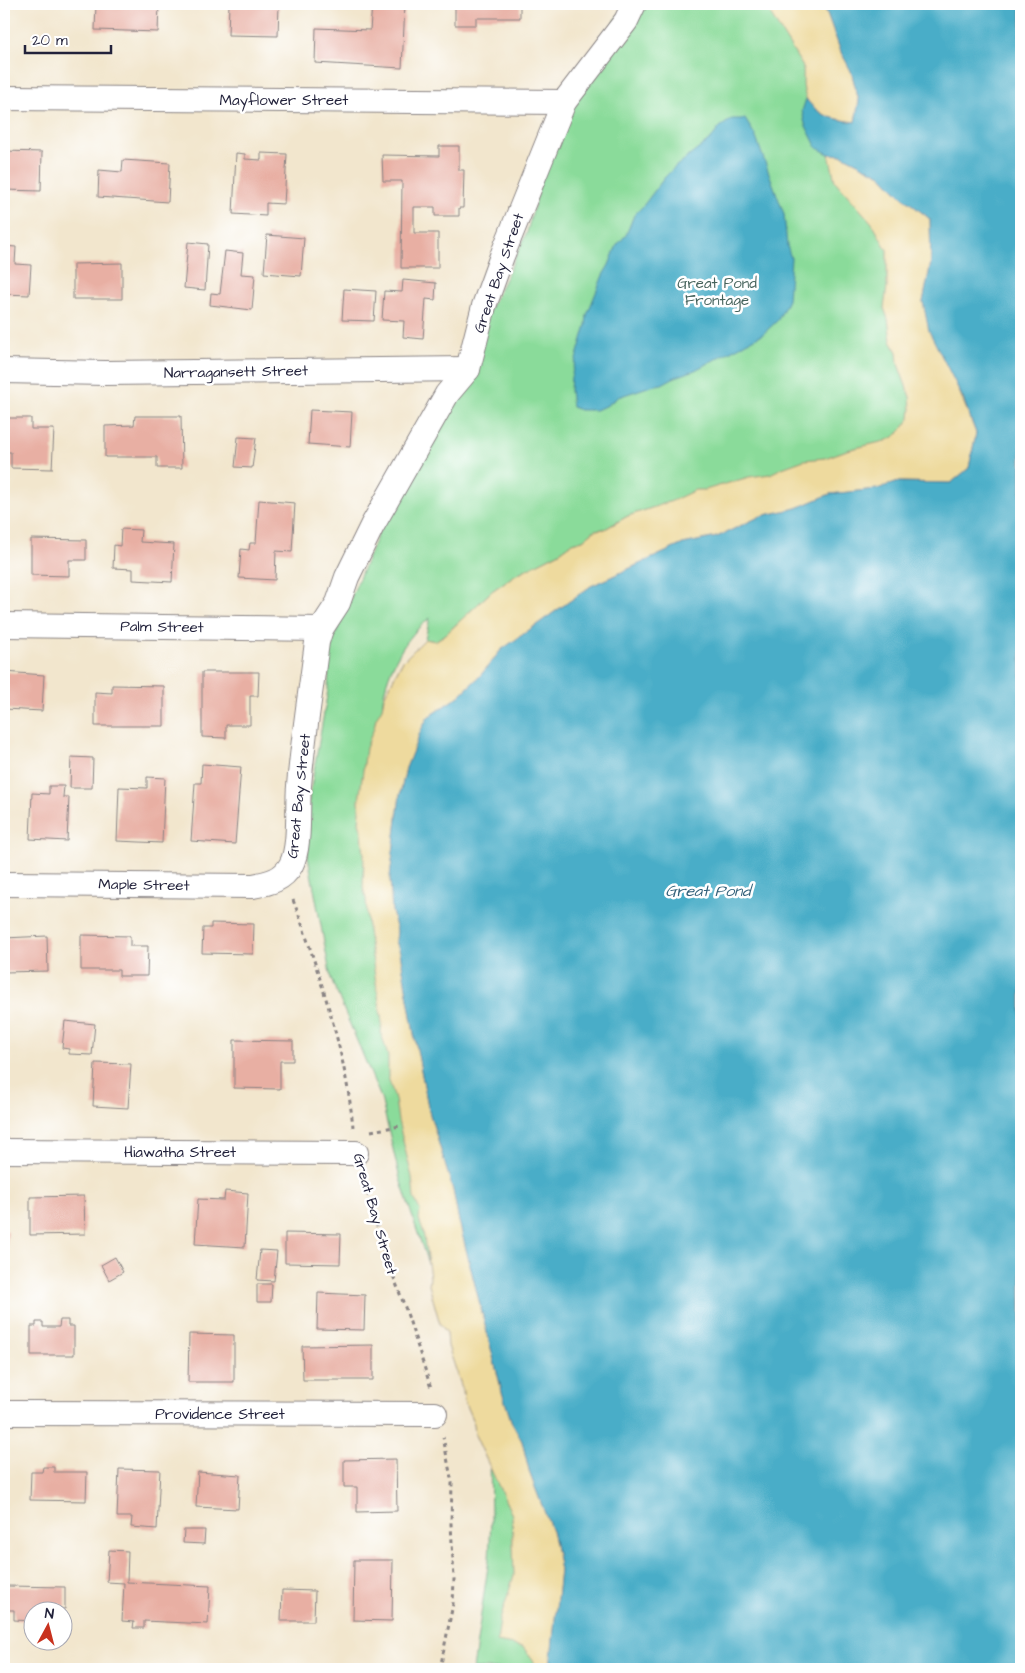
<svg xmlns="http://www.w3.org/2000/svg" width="1025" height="1673" font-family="'Architects Daughter',sans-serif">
<rect width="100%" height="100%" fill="#fff"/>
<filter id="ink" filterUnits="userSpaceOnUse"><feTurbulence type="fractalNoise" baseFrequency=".02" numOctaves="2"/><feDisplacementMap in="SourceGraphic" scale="10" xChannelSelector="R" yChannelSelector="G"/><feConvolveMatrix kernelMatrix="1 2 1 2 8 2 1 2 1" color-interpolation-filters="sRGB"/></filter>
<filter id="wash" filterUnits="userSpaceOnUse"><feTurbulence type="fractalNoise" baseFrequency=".0096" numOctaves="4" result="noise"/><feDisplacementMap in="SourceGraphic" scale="20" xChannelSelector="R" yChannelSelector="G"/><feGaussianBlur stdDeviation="1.12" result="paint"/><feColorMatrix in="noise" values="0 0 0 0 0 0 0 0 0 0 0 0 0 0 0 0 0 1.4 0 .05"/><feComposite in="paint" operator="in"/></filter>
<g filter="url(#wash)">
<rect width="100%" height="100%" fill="#f2e6cd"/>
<path fill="#8adb9a" stroke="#567e6a" d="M626,4H802L861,117L982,416L661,505L628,516L605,529L595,530L583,540L572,543L560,552L515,575L492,591L446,634L435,641L425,639L430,618C406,636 387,669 383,700C382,710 383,721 383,731L447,1070L569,1669H473L489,1559L491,1520L490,1452L400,1179L381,1098L331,979L308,857L309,799L328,690L330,647L388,510L509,271L527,232L563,99Z"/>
<g fill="#eeda9e" stroke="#887e6c">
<path d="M764,4H822L827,13L841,52L851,70L859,101L855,122C835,119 809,115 804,91C802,84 804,75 803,67Z"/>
<polygon points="829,154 842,155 881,175 901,196 930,219 931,263 923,302 976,433 969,468 951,483 898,482 877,489 830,494 797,508 761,516 717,537 683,544 591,586 501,650 480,676 459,696 428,717 406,768 400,795 390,877 392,911 397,931 396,941 400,952 415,1039 429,1111 453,1190 459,1221 502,1392 512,1423 522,1441 530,1474 553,1534 560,1570 550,1669 539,1669 523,1647 497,1642 500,1620 514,1575 512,1515 475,1435 474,1424 464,1401 463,1391 448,1346 447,1333 440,1324 429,1285 430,1277 423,1231 419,1220 420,1210 414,1198 412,1177 398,1121 395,1099 388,1077 388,1056 381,1033 382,1023 379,1002 368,931 366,899 363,888 364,855 362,833 359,822 360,812 359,801 366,748 374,728 376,718 382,708 384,697 402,662 425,639 435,641 446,634 492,591 515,575 560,552 572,543 583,540 595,530 605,529 628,516 672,501 695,490 705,490 749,477 770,474 782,468 804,460 825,458 847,450 885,441 894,437 903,428 910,418 911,408 910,397 898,364 897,352 891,341 888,319 884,308 887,287 887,250 872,223 835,181"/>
</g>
<g fill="#48adc8" stroke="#356882">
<path d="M822,4H1021V1669H550L560,1570L553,1534L530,1474L522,1441L512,1423L502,1392L459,1221L453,1190L429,1111L415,1039L400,952L396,941L397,931L392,911L390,877L400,795L406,768L421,730L428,717L459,696L480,676L501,650L591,586L683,544L717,537L761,516L797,508L830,494L877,489L898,482L951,483L969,468L976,433L963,398L929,331L923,302L931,263L930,219L901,196L881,175L842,155L829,154L817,148L805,124L802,111L806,99C820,117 833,119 855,122L859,101L851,71L841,52L827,13Z"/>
<polygon points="732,119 745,119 755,135 784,214 787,246 791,258 788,300 778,320 763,334 695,370 673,378 662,384 651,386 618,397 606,406 595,410 580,410 572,407 570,390 571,377 586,325 587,315 603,275 609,265 617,245 626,235 634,215 643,206 665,177 675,167 710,140 720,127"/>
</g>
<g id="blocks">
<g fill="#e8afa3">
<polygon points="96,4 159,4 158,32 95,30"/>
<polygon points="229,4 279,4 278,36 228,35"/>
<polygon points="372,4 405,4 402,68 315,63 316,28 370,30"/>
<polygon points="455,4 520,4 520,18 476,18 476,25 455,25"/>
<polygon points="439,146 459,146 459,170 464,170 463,208 459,208 459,216 435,216 435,207 414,207 414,233 438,233 438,268 401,268 402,181 383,181 382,155 439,156"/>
<polygon points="4,151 42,152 41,191 4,190"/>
<polygon points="236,153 245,154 245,159 261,160 261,153 287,154 284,204 266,203 266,216 233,214"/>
<polygon points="123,160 170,163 168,202 98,197 99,170 122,172"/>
<polygon points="267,235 304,238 301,276 264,273"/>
<polygon points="188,242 208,244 205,290 184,288"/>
<polygon points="4,246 16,247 15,264 31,265 29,295 4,294"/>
<polygon points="225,251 243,253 241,274 255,275 252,310 210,305 211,293 220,294"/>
<polygon points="122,263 122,299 73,299 73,264"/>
<polygon points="403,280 436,283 435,300 426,299 423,339 403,337 404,321 382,320 384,291 402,292"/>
<polygon points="344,289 376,291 374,321 342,320"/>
<polygon points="310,410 352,412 350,447 308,444"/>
<polygon points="135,416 181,416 182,468 157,468 157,457 105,457 105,426 134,425"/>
<polygon points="4,418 31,418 31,429 54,429 52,469 11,468 11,452 4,452"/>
<polygon points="238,437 256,438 252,468 235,467"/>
<polygon points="259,500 295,503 292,552 276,551 275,580 239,578 241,549 249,550 250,543 256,543"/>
<polygon points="121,529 141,530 140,542 174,544 172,582 133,580 133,569 113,568 114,545 120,546"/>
<polygon points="31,539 86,540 86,560 69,560 69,576 31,575"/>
<polygon points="5,672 44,675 42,711 4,709"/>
<polygon points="202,672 259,672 258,696 250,696 250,725 226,725 226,738 202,737"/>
<polygon points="112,685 164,686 164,726 95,726 95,692 112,693"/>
<polygon points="71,757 93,758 92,788 70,788"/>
<polygon points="202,764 241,767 235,844 191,841 195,783 201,783"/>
<polygon points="147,777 165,778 162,843 117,841 119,787 147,788"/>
<polygon points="49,786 64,786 63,797 69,797 67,841 30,839 32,793 49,794"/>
<polygon points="211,923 254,924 253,954 202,953 203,928 211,928"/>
<polygon points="81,935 130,936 130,946 148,946 147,976 119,976 119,970 81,970"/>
<polygon points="47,936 48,971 4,972 4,938"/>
<polygon points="65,1021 95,1024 92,1055 69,1054 69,1049 62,1048"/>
<polygon points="234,1040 293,1041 293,1061 280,1061 280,1089 234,1088"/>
<polygon points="95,1063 131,1064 128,1108 93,1106"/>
<polygon points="225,1191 248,1193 245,1247 195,1244 198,1199 224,1200"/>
<polygon points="84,1196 85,1234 30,1235 30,1197"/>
<polygon points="4,1231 8,1231 5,1265 4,1265"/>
<polygon points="285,1233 341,1234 340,1264 285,1263"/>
<polygon points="260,1250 277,1251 274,1281 257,1280"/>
<polygon points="115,1257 123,1272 109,1280 101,1265"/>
<polygon points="257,1284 272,1284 271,1302 257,1302"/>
<polygon points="318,1293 365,1295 364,1330 317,1329"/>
<polygon points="60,1320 68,1320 68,1326 74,1326 74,1355 31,1355 31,1326 36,1326 36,1322 43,1322 43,1327 59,1327"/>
<polygon points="189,1334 234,1335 234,1382 188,1382"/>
<polygon points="373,1345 373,1380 303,1380 302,1346"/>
<polygon points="396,1459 397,1511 357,1512 357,1487 344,1487 344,1460"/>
<polygon points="43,1467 54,1467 54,1472 87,1472 86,1501 30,1500 31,1472 42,1472"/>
<polygon points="119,1469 160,1470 157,1529 131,1527 132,1517 117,1517"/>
<polygon points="198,1472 240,1475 238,1509 196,1507"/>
<polygon points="184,1530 205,1530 204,1544 183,1543"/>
<polygon points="109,1550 128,1551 127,1582 210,1586 208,1624 144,1621 144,1628 133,1628 134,1622 122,1621 124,1583 107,1582"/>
<polygon points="354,1560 393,1560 392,1621 353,1620"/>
<polygon points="4,1580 7,1580 7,1586 65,1587 65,1609 45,1608 45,1610 32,1610 32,1621 14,1620 14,1610 4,1610"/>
<polygon points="282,1590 315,1591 314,1621 281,1621"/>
</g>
</g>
</g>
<g filter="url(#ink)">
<use href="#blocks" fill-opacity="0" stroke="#8a8484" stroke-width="1"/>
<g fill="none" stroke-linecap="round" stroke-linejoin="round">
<g stroke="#8a8484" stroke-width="26">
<g id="street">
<polyline points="4,98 564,102"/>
<polyline points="4,371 105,373 468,369"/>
<polyline points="4,625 321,629"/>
<path d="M4,884L253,886C269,883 283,880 291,865C301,846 297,807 299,786C303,738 311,690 317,642L321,629L338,603L347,577L372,526L447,394L468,369L484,306L502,256L564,102L626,21L634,4"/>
<polyline points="4,1151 356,1153"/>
<polyline points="4,1413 435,1414"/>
</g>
</g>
<g stroke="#8a8484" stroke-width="3" stroke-dasharray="4 4" stroke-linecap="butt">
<path d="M293,900L300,918C323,987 346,1055 353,1127"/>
<polyline points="371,1131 400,1126"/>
<polyline points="363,1177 384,1251 406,1310 431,1388"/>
<polyline points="440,1669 453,1604 454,1579 451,1524 452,1483 443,1437"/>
</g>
<use href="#street" stroke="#fff" stroke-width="24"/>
</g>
</g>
<g text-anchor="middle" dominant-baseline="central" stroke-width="5" stroke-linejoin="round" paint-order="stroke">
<g font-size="15" fill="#22223b" stroke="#fff">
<text x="284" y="100">Mayflower Street</text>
<text transform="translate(499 273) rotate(-71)">Great Bay Street</text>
<text transform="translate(236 372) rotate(-1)">Narragansett Street</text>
<text transform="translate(162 627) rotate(1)">Palm Street</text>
<text transform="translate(299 796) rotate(-84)">Great Bay Street</text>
<text transform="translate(144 885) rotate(1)">Maple Street</text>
<text x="180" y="1152">Hiawatha Street</text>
<text transform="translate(375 1214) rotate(74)">Great Bay Street</text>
<text x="220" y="1414">Providence Street</text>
</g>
<g font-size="15" fill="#46635c" stroke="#fff">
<text x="717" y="283">Great Pond<tspan x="717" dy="17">Frontage</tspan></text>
</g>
<g font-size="16" font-style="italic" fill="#33617a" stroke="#fff">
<text x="708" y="891">Great Pond</text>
</g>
</g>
<rect width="1025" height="1673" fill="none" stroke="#fff" stroke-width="20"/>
<g transform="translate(48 1626) rotate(7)"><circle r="24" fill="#ffffff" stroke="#a7a7b1"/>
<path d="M0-4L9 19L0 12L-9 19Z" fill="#c8321e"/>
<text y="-8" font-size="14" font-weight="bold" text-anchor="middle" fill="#22223b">N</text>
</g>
<path d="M25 45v8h86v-8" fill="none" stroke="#22223b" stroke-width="2.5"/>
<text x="32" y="45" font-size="15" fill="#22223b" stroke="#ffffff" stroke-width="4" paint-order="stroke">20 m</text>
</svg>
